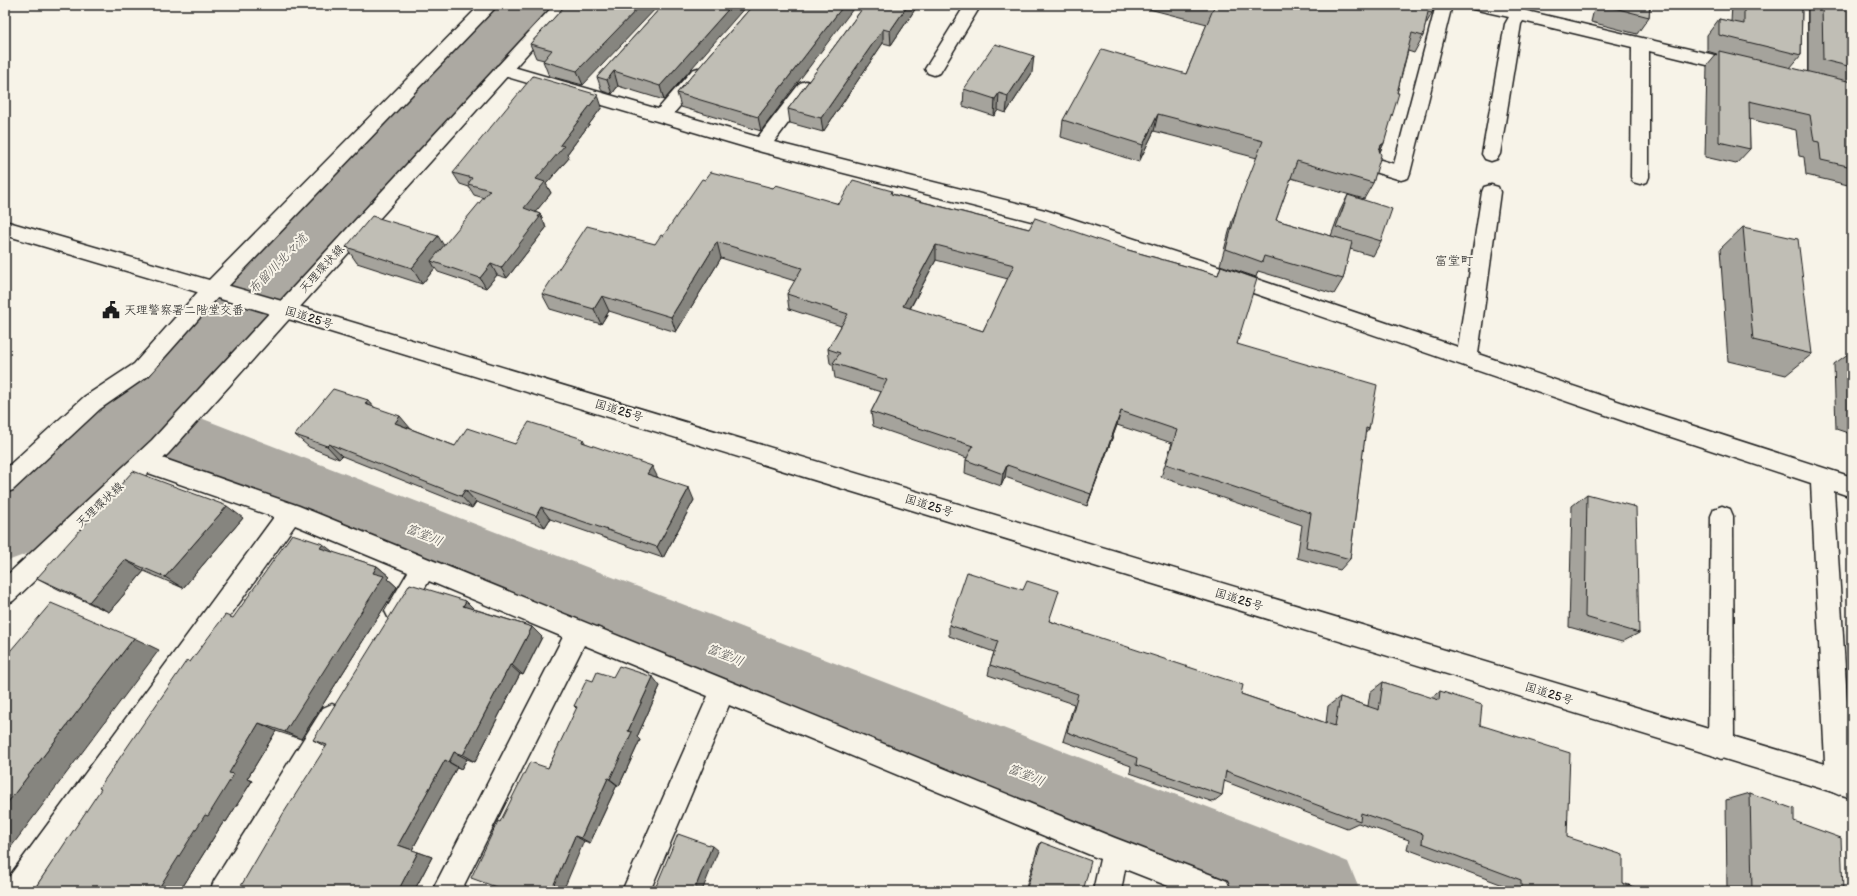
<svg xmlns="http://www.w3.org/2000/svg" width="1857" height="896" font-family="'Balsamiq Sans','Klee One',sans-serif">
<rect width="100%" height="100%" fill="#f7f3e8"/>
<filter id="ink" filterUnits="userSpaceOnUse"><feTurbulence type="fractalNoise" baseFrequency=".025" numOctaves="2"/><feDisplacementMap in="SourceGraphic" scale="8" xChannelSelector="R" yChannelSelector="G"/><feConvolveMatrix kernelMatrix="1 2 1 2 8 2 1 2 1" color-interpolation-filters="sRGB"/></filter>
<g filter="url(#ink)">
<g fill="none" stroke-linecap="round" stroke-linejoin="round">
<polygon fill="#aca9a2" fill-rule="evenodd" points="498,5 550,5 543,16 180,410 1319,850 1348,862 1360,891 1219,891 140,451 29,553 5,562 5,489 108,400"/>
<g stroke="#1c1c1c" stroke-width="3">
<g id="minor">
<polygon points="480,5 498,5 219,296 148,376 100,409 13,490 5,493 5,469 84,397 134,364 205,284"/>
<polygon points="965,5 981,5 940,73 934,75 928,73 925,69"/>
<polygon points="1436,5 1452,5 1410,173 1408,178 1401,180 1374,172 1372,167 1374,162 1381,160 1394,164"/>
<polygon points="1471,5 1502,5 1517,9 1520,8 1527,11 1740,61 1746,63 1749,67 1746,71 1740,73 1649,51 1649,177 1647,182 1640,184 1633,182 1631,177 1632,47 1523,21 1521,24 1500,154 1497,159 1491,161 1485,159 1482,154 1505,24 1509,17 1473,9"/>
<polygon points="1791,5 1807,5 1807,81 1804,85 1798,87 1792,85 1789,81"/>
<polygon points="503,64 658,109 692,70 698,68 704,70 707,74 704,78 674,113 758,137 800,83 806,81 812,83 815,87 812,91 774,142 1045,210 1212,264 1458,347 1482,192 1484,187 1491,185 1498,187 1500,192 1478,354 1638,408 1852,477 1852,497 1834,491 1852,781 1848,791 1839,795 1830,791 1826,782 1811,483 1638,426 1198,274 1043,224 762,152 497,74 494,70 497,66"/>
<polygon points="145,452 299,506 1115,838 1217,877 1227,881 1231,891 1181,891 1125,869 1121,891 1093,891 1100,859 729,705 650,891 622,891 708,696 584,645 461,891 432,891 563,637 429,581 405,619 397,622 389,619 385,611 408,572 295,525 33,891 5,891 6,881 274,517 137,469 134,462 137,455"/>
<polygon points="1722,506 1730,509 1733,516 1734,746 1730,755 1721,759 1712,755 1708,746 1711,516 1714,509"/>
<polygon points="332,704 341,708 345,717 341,726 240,891 210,891 214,881 323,708"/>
</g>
</g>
<g stroke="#1c1c1c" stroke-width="3">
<polygon id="major" points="554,5 571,5 168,454 13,601 5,604 5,577 152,440"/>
</g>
<g stroke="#1c1c1c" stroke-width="3">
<polygon id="highway" points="5,221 285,302 1852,772 1852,798 285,318 5,235"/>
</g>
<use href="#minor" fill="#f7f3e8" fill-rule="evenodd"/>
<use href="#major" fill="#f7f3e8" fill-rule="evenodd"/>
<use href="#highway" fill="#f7f3e8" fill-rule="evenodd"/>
</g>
<g fill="#a5a39c" stroke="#1c1c1c" fill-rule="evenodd">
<polygon points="663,5 664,100 618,86 612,94 602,91 597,77"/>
<polygon points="753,5 761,131 681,107 677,93"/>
<polygon points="865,5 918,5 891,45 883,43 823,132 790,123 788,109"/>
<polygon points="1150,5 1434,5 1432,13 1425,26 1423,36 1414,53 1408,51 1384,143 1380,152 1373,183 1364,199 1291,178 1276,220 1331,236 1340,211 1348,195 1381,241 1373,256 1350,249 1343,279 1334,294 1258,271 1256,277 1220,265 1232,221 1257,158 1154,131 1139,162 1061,137 1063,120 1186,74 1207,24 1149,9"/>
<polygon points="1595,5 1650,5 1649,17 1637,34 1591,22"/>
<polygon points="1732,5 1802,5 1801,55 1790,68 1808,72 1808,5 1852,5 1852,186 1806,175 1804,157 1799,156 1796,130 1749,119 1750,149 1736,164 1705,157 1707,66 1717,54 1707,51 1707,35 1719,19 1731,22"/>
<polygon points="564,7 583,85 549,76 543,61 544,60 536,58 530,44"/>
<polygon points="1032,73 1006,113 998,110 994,116 963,106 964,89"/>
<polygon points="602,107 567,154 569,158 546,184 551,193 535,212 540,214 545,225 545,226 546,228 507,278 497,275 486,288 438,272 435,268 422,284 357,263 346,247 444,246 484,198 474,195 469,187 460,184 453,173"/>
<path d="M705,180L773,188L839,204L892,194L1029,229L1128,250L1218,275L1221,266L1237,344L1369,429L1365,434L1350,559L1340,570L1297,558L1302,525L1161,477L1172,443L1117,425L1087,506L1005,477L1001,486L965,473L966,460L967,458L873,426L871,412L881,392L835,378L833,365L830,363L828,349L841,326L789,309L787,294L795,281L721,258L676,332L609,311L601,324L550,309L542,294L655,244L663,236ZM936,260L1008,279L983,331L910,309Z"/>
<polygon points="1743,227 1812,354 1786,375 1728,361 1720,249"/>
<polygon points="1852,351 1852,465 1851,434 1836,429 1834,364"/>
<polygon points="368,400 374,407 411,429 455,446 515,444 583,439 585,443 657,477 694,500 663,558 550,519 545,527 476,502 472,508 342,456 339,459 309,447 295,435"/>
<polygon points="1587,494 1639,633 1622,642 1569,627 1572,506"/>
<polygon points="243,518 183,588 144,571 109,612 58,589 37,578"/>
<polygon points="334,553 377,566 390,577 388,579 397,587 301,739 276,731 247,779 252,781 226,822 224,821 180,891 33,891 190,662 233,618"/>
<polygon points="1023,590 1050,621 1241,694 1326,723 1328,706 1340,697 1368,706 1370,692 1383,682 1430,698 1440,691 1480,725 1567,837 1623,883 1644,891 1503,891 1503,885 1407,849 1409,840 1358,823 1347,828 1224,781 1222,795 1213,802 1130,773 1131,766 1063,741 1074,704 988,675 990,665 994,652 949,636 949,625"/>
<polygon points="466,601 474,609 532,627 542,637 523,675 520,674 475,762 467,759 461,769 457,767 412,850 432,857 414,891 326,747 313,740"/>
<polygon points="613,677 660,686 637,737 640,740 619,786 617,785 590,843 584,841 496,887 500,822 548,768 577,709 574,706 593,681"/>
<polygon points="1750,793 1794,821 1843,891 1727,891 1726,800"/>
<polygon points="1041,842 1083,891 1025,891 1038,847"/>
</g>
<g fill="#86857f" stroke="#1c1c1c">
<polygon points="641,5 659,5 583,85 577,71"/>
<polygon points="732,5 747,5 664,100 660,86"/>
<polygon points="844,5 856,5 761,131 758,117"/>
<polygon points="908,5 918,5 891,45 890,31"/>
<polygon points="883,29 883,43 823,132 821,118"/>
<polygon points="1034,56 1032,73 1006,113 1008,96"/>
<polygon points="614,71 618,86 612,94 607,80"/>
<polygon points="999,93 998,110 994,116 995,99"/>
<polygon points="598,95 602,107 567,154 569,158 546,184 551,193 529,220 524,208 536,179 560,145"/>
<polygon points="1158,114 1154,131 1139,162 1143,145"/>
<polygon points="1384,143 1376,160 1381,145"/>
<polygon points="540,214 545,225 545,226 546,228 507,278 501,268"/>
<polygon points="438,236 448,252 431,261 435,268 422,284 412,268"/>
<polygon points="717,242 721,258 676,332 671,317"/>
<polygon points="936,245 936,260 903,321 903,306"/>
<polygon points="491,264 497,275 486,288 480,278"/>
<polygon points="602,296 609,311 601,324 594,309"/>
<polygon points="368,400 379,413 365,404"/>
<polygon points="1121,411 1117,425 1087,506 1091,494"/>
<polygon points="400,416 411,429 395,423"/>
<polygon points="329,444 342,456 339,459 327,446"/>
<polygon points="1007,465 1005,477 1001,486 1003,474"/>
<polygon points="652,466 658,478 647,474"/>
<polygon points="689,488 694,500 663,558 657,547"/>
<polygon points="465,490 476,502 472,508 461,496"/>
<polygon points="227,506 243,518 183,588 165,577"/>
<polygon points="541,507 550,519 545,527 536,516"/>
<polygon points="323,544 337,555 320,548"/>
<polygon points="125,560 144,571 109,612 89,602"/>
<polygon points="377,566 390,577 388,579 397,587 301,739 285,732"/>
<polygon points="466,601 477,612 463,606"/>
<polygon points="532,627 542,637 523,675 512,665"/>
<polygon points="134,638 159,650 5,855 5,806"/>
<polygon points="510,665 520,674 475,762 463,755"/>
<polygon points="653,677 660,686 637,737 640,740 619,786 610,779 628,731"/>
<polygon points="259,723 276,731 247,779 252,781 226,822 224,821 180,891 157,891"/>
<polygon points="454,752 467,759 461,769 449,762"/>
<polygon points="445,760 457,767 412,850 398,845"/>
<polygon points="608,778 617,785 590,843 581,838"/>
<polygon points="575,836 584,841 563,891 551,891"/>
<polygon points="712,846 718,851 702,891 694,891"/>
<polygon points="418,852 432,857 414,891 398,891"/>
</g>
<g fill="#c0beb5" stroke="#1c1c1c" fill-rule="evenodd">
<polygon points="569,5 641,5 577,71 543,61 552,50 530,44 564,7 567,7"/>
<polygon points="663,5 732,5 660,86 614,71 607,80 597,77"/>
<polygon points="753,5 844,5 758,117 677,93"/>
<polygon points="865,5 908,5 890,31 883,29 821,118 788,109"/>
<polygon points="1205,5 1434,5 1432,13 1428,12 1423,36 1412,33 1397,93 1399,93 1384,143 1381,145 1379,150 1381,155 1373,183 1297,161 1276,220 1352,242 1343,279 1264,256 1262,262 1226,249 1238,205 1263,141 1158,114 1143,145 1063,120 1102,49 1186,74 1214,7"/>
<polygon points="1603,5 1650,5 1649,17"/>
<polygon points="1744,5 1802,5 1801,55 1719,35 1719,19 1744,24"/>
<polygon points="1822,5 1852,5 1852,67 1823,60"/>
<polygon points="995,44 1034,56 1008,96 999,93 995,99 964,89"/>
<polygon points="1719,51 1852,82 1852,167 1821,160 1819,142 1814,141 1810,115 1749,101 1750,149 1719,142"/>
<polygon points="533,76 598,95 560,145 564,146 536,179 545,182 524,208 540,214 538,217 540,217 501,268 491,264 480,278 431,261 490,190 468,184 472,178 453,173"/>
<path d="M711,172L773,188L776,185L839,204L853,180L892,191L891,194L1029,229L1035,218L1128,250L1218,275L1221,266L1257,279L1237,344L1377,385L1369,429L1366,428L1350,559L1306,547L1311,513L1166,464L1177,430L1121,411L1091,494L1007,465L1003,474L966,460L973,446L871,412L887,380L833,363L840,353L828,349L848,314L787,294L802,268L717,242L671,317L602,296L594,309L542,294L587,226L655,244L661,235L663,236L702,179L705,180ZM936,245L1014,265L983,331L903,306Z"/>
<polygon points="1348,195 1392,209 1381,241 1336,227"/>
<polygon points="372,216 438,236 412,268 346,247"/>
<polygon points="1743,227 1798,239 1812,354 1753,340"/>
<polygon points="333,389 368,400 365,404 400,416 395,423 455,446 467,428 515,444 529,422 583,439 582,442 652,466 647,474 689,488 657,547 541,507 536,516 465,490 461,496 329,444 327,446 295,435"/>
<polygon points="133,471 227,506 165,577 125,560 89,602 37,578"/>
<polygon points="1587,494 1636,507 1639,633 1585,617"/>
<polygon points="292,534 323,544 320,548 377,566 373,573 384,576 285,732 259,723 229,773 234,774 208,816 205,815 157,891 33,891 101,789 99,788 187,660 190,662 225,615 233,618"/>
<polygon points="967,572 1023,590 1027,581 1059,591 1049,621 1243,685 1241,694 1335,726 1340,697 1379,710 1383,682 1439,700 1440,691 1482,705 1480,725 1570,753 1567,837 1623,855 1623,883 1644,891 1521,891 1521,880 1422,843 1423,834 1361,813 1360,821 1226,771 1222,795 1136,765 1137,758 1067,732 1078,694 990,665 998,641 949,625"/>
<polygon points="410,584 466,601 463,606 532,627 512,665 510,665 463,755 454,752 449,762 445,760 398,845 418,852 398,891 238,891 283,814 327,745 313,740"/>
<polygon points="51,603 134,638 5,806 5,657"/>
<polygon points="619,666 653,677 628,731 632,732 610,779 608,778 581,838 575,836 551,891 494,891 496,887 471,878 498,821 500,822 530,762 548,768 577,707 574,706 587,679 593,681 597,672 613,677"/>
<polygon points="1750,793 1794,809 1794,821 1841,838 1843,891 1752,891"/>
<polygon points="678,834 712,846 694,891 654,891"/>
<polygon points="1041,842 1091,861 1083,891 1026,891"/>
</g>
</g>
<defs>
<g id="civic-bare" transform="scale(1.38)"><path d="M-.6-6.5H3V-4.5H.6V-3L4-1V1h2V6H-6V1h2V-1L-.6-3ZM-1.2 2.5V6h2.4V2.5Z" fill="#1c1c1c" stroke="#f7f3e8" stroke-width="2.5" paint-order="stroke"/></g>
</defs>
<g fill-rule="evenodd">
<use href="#civic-bare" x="111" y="310"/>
</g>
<g text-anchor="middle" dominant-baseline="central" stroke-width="4" stroke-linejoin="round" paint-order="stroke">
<g font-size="12" fill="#1c1c1c" stroke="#f7f3e8">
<text transform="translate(322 269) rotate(-48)">天理環状線</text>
<text transform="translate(309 318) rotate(17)">国道25号</text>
<text transform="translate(619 411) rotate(17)">国道25号</text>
<text transform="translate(100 505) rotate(-43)">天理環状線</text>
<text transform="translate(929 506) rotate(17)">国道25号</text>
<text transform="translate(1239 600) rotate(17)">国道25号</text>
<text transform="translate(1549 694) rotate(17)">国道25号</text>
</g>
<g font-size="12" fill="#1c1c1c" stroke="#f7f3e8" text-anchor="start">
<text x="124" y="310">天理警察署二階堂交番</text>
</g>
<g font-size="13" fill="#1c1c1c" stroke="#f7f3e8">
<text x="1454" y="261">富堂町</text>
</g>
<g font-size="13" font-style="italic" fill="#565452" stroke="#f7f3e8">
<text transform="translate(278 264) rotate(-46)">布留川北々流</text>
<text transform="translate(424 535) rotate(22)">富堂川</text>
<text transform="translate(725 655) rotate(22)">富堂川</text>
<text transform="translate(1026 775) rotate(22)">富堂川</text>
</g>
</g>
<rect width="1857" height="896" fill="none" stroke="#f7f3e8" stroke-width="20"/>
<rect x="10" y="10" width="1837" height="876" fill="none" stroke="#1c1c1c" stroke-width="1.5" filter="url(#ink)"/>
</svg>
